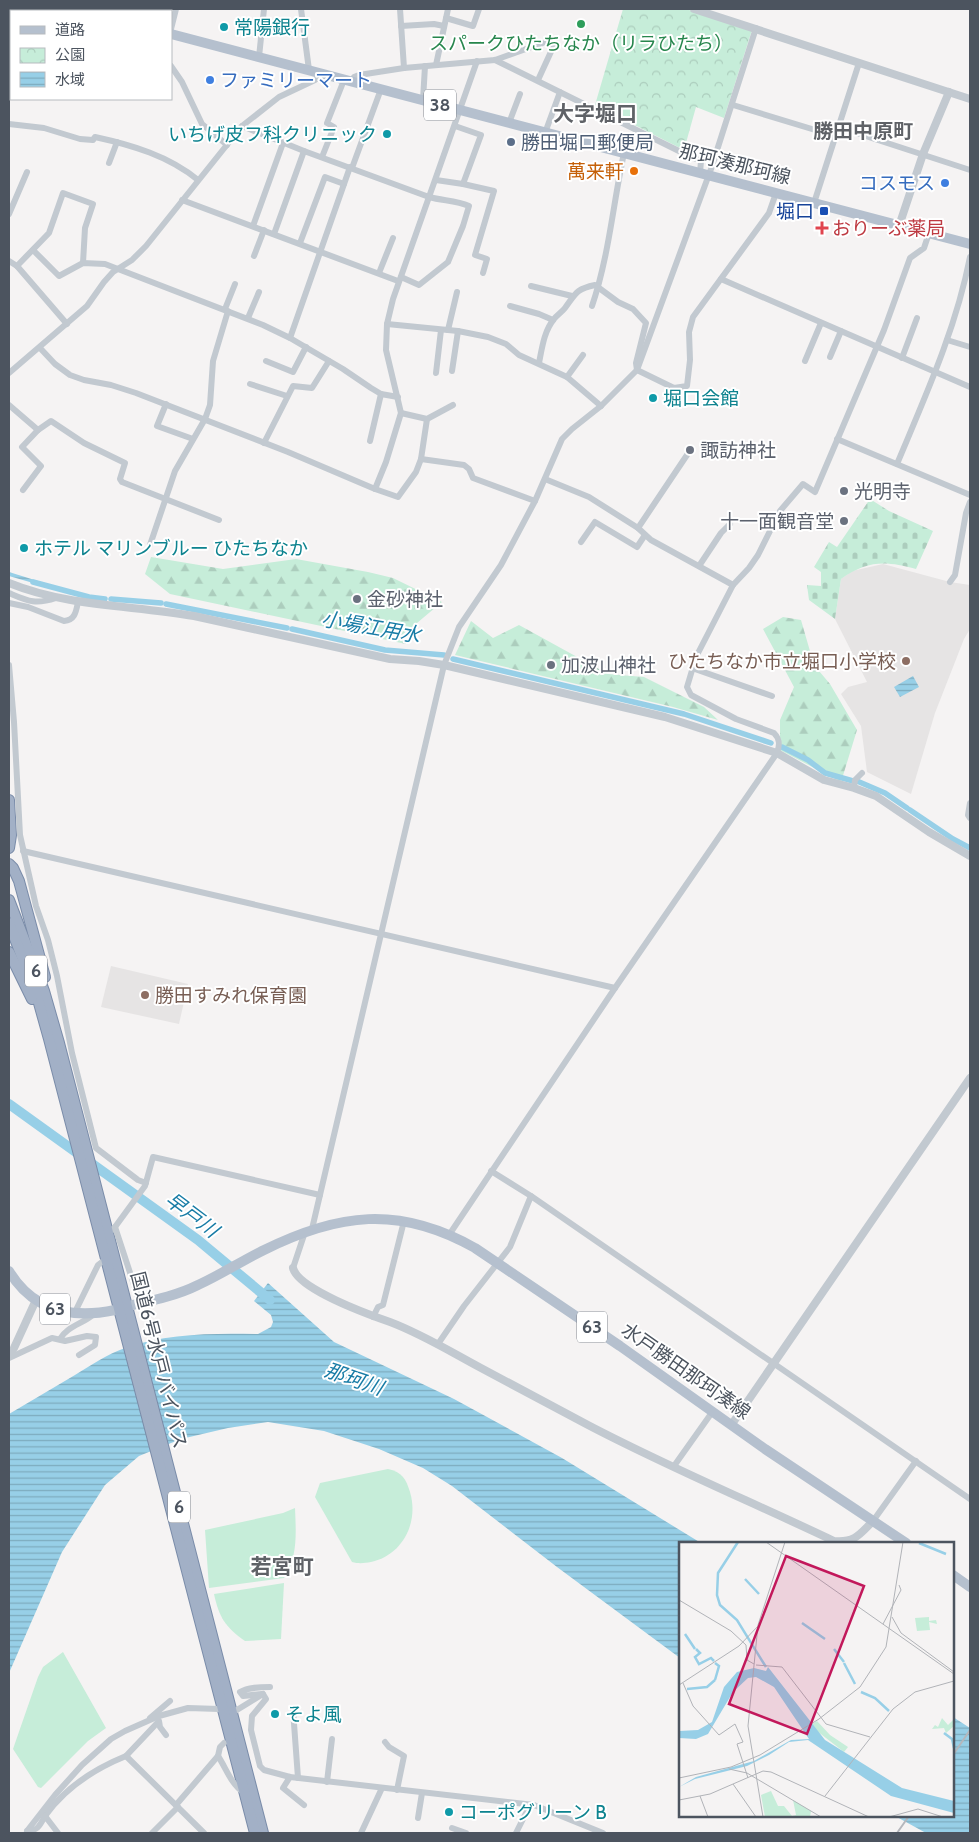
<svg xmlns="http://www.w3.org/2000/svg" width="979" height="1842" font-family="Cabin,'Noto Sans JP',sans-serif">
<defs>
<pattern id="forest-firs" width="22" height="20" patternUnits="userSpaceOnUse" patternTransform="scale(1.25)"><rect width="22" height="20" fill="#c6edd9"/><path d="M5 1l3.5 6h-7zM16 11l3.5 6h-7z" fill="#accdbd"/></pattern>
<pattern id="cemetery-stones" width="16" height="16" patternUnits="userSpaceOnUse" patternTransform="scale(1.25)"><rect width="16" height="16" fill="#c6edd9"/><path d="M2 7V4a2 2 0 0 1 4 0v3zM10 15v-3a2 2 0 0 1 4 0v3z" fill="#accdbd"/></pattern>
<pattern id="park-crowns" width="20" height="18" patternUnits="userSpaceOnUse" patternTransform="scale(1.25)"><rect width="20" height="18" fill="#c6edd9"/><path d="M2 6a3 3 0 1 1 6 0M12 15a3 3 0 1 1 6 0" fill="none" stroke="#accdbd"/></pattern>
<pattern id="water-rules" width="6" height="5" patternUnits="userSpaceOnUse" patternTransform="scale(1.25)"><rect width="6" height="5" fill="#97cfe7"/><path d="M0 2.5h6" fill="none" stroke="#7dabbe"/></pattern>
</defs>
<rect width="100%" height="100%" fill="#f5f3f3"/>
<g fill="#e6e4e4">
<polygon points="883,564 950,582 970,585 970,629 964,639 935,713 911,794 867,772 861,726 841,694 848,687 867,682 835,619 841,579 852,571"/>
<polygon points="111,966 188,984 179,1024 101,1007"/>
</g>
<g fill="url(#forest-firs)">
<polygon points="151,557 223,569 296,559 368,572 393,578 442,602 417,623 406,644 170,594 145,574"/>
<polygon points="783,617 801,620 814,665 830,684 857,730 841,782 780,750 780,720 794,687 763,629"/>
<polygon points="471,621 493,638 519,625 608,674 644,677 704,707 718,720 673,707 455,655"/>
</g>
<path fill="url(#cemetery-stones)" d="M870,499L889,511L933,531L916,569C886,561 868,560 841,579L835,619L809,600L807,585L821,586V572L814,567L829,542L837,547Z"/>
<polygon fill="url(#park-crowns)" points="623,9 686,9 752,30 724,118 696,107 684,150 595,105"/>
<g fill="#c6edd9">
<path d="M388,1469C402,1472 406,1479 410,1492C419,1522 403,1555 371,1562C365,1563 359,1564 352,1562L315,1497L320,1483Z"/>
<path d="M295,1508C296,1533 298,1557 284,1578L209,1588L205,1530L283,1513Z"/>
<path d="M284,1583L281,1639L245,1641C225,1627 219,1617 214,1594Z"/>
<polygon points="63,1652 106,1728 88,1741 41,1788 38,1787 13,1749 38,1677 43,1667"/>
</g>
<g fill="url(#water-rules)">
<polygon points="9,572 41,582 40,585 9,576"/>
<polygon points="913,676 919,687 900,697 894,687"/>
<path d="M268,1283L334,1342L454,1399L562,1458L701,1543H680V1658L557,1567L452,1486L423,1468L379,1449L324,1431L268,1422L228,1428L181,1439L139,1456L105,1485L62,1552L9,1673V1414C31,1401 53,1388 75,1375C91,1365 108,1354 125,1348C167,1333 215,1333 258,1334L271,1327L273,1322L271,1315L254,1301Z"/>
<polygon points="953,1717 970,1728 970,1833 926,1833 895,1816 953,1816"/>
</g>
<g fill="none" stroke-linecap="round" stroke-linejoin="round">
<g stroke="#97cfe7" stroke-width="5.5">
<polyline points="33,582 89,597 105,599"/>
<polyline points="111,599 161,603"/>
<polyline points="166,604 287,628"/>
<polyline points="292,629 385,650 444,655"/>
<polyline points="453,659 684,714 771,743"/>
<polyline points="782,747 808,760 825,773 853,781"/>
<polyline points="857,781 885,793 907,808"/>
<polyline points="910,810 953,839 970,848"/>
</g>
<polyline stroke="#97cfe7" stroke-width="10" points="9,1104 198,1240 270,1300"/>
<g stroke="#7a8ca9" stroke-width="12">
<g id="trunk">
<polyline points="9,800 11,835 9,848"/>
<polyline points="9,864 13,868 19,881 45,977"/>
<polyline points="9,900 44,991 59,1043 263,1833"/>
<polyline points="9,923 37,996 49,1039 255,1833"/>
<polyline points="9,952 32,999"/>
</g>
</g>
<g stroke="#c2c9d0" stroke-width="6">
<polyline points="37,9 42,11"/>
<polyline points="301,9 309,70"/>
<polyline points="400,9 404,68"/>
<polyline points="109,11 109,9"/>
<polyline points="446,18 473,26 479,9"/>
<polyline points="401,26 434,24 444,26"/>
<polyline points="171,29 176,9"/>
<polyline points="9,39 10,40"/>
<polyline points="259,57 264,9"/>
<polyline points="495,60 689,156 701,161 700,173"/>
<polyline points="436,65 448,9"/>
<polyline points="171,66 182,82 202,124 227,145"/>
<polyline points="353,82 354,77 359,75 404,68 495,60 554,39 555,43 538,80"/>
<polyline points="423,100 425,66"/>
<polyline points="733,105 835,136"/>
<polyline points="509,123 520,94"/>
<path d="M9,124L44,128L80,139L93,140L95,137C132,145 169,156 198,180"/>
<path d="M242,126L304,151L429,197C443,201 456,200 469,206L463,226L448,262L419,285L401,277"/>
<polyline points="455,126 481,135 463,184"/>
<polyline points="838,127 970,170"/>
<polyline points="545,133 560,92"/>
<polyline points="322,157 334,127 327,123 344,80"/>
<polyline points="109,163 117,142"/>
<polyline points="352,168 381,89"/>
<polyline points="436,180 463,184 494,191 475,255 487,259 483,273"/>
<polyline points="182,200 398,281"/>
<polyline points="814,203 859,63"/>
<polyline points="9,214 27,172"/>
<polyline points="253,226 283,143"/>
<polyline points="274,234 304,151"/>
<polyline points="300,243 325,177 344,184"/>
<polyline points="33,250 59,276 83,263 105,264 263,325 290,338 343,369 371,388 381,394 398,397"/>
<polyline points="254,256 264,230"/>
<polyline points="9,261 17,266 67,324"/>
<polyline points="17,266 49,233 63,193 93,204 85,228 83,263"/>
<polyline points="379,273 393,238"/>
<polyline points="721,279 970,387"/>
<polyline points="531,286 572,296"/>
<polyline points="510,306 539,314 553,320"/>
<path d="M592,306C609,256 613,204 624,153"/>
<polyline points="225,309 235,284"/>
<polyline points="248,318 259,292"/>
<polyline points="387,324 458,331 488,337 506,344 519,355 567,377 601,406"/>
<polyline points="448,330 457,292"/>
<polyline points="290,338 350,167"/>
<polyline points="947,340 970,347"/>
<polyline points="40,348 55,364 70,375 84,380 111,385 136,393 288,452 375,489 398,497 416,472 421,459 427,419"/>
<polyline points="830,357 841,331"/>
<polyline points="902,358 917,318"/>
<polyline points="266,361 293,372 306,347"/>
<polyline points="805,361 821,323"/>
<path d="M539,363C542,348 544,331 554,319C557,315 562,312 565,308C576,293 576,289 595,285L618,302L633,309L646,323L636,363L637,370L674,388L687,386L690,360L689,332L693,317L769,213L776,193"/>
<polyline points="452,371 458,331"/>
<polyline points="9,373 87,306 104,282 113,272 132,260 146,246 242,126 279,97 315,80 322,74"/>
<polyline points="436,373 441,330"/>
<polyline points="567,377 583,355"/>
<polyline points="250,384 287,396"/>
<polyline points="166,404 157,426 193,439"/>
<polyline points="9,405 38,430"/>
<polyline points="401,413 427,419 453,405"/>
<polyline points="837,439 970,495"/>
<polyline points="370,441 381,394"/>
<polyline points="264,443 293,386 312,388 329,361"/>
<polyline points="421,459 464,465 469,469 473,478 535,501"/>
<path d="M897,464C925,397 956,329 970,257"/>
<polyline points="545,479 589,497 638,528 651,540 733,585"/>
<polyline points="375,489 386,462 401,413 386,350 387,324 393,299 477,61"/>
<polyline points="23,490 41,466 22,447 38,430 51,421 84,443 125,463 120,479 122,482 219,520"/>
<polyline points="638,528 687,455"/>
<polyline points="581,542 595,522 637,547 645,535"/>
<polyline points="150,545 175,471 205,419 210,405 213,361 228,311"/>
<polyline points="699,566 721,533 730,524"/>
<polyline points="950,582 955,575 966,513 970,502"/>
<path d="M9,593C28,601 35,605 56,598"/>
<path d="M9,603L28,607L64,621C75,620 76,612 78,602"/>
<polyline points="9,665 14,722 20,835 36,906 48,940 57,976 72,1053 96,1148 138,1180 146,1183"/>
<polyline points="692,668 772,696"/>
<polyline points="854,788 855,780 862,773"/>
<polyline points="970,803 968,815 970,818"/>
<polyline points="23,851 615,988"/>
<polyline points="491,1171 531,1196 970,1499"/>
<polyline points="115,1227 140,1303"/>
<polyline points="312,1229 444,665 459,627 501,565 535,501 562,439 572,429 601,406 637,370 711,169 756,28"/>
<polyline points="108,1234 115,1227 145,1186 153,1157 320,1195"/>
<path d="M449,1235L615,988L777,753C780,745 780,739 774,733L736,719L691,695L687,687L696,657L733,585L749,568L758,555L780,511L803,484L815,492L884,330L910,258L924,248L929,233"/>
<polyline points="293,1268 305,1232"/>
<polyline points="74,1314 98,1265 107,1258"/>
<polyline points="373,1317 378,1307 383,1305 404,1221"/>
<path d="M60,1339C67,1326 83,1324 94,1314"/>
<polyline points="438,1344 464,1306 510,1247 531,1196"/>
<polyline points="9,1358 52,1338 65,1341 87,1336 96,1337 95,1345 79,1355"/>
<polyline points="674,1466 713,1411"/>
<polyline points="873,1521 916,1461"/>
<path d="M262,1694L243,1696L240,1692C248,1687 260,1687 270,1687"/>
<polyline points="263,1694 266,1699 252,1716 251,1730 260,1766 264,1770 290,1777 534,1805 603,1833"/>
<polyline points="293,1710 298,1778"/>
<polyline points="150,1718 170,1701"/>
<polyline points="385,1742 389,1747 404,1756 397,1790"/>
<polyline points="126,1756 159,1721 160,1727 166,1735"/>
<path d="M218,1756C226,1768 231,1784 243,1792"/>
<polyline points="290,1777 283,1788 304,1805"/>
<polyline points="327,1782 332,1739"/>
<polyline points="176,1805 218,1756 220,1747 224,1743"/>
<path d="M45,1816C65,1788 94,1769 126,1756L204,1833"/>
<polyline points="418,1818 422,1793"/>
<polyline points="452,1828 466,1833"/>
<polyline points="27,1831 55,1795 82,1765 111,1739 125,1731 159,1716 188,1708 219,1709 228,1713 232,1713 263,1694"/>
<path d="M27,1831C38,1831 40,1825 45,1816L58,1833"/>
<polyline points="152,1833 178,1807"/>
<polyline points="361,1833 382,1788"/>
<polyline points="516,1833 530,1805"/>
</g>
<g stroke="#c2c9d0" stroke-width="8">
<polyline points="694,9 970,99"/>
<polyline points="899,226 923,154 949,92"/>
<path d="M9,583C68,607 132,605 194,616L390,659L419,661L444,665L665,717L777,753L824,780L854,788L876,796L929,832L970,856"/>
<path d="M293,1268C298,1289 370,1315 390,1322C422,1334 451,1352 481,1368C516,1387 552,1406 588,1425C668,1467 752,1502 834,1541C855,1543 860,1534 873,1521"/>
<polyline points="9,1355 14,1348 36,1300"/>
<polyline points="732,1424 970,1078"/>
</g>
<g stroke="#b5c0ce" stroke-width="10">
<polyline points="78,9 87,11"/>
<polyline points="171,34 970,244"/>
<path d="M9,1271C33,1311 72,1319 115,1310"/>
<path d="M133,1305C155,1300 178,1295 198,1285C220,1275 240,1262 262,1251C338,1213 399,1205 475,1248L620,1346L765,1449L906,1543"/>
<polyline points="953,1575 970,1587"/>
</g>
<use href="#trunk" stroke="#a2b0c6" stroke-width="10"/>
<g stroke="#b5b7bc" stroke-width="2">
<polyline points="953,1755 970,1730"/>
<polyline points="897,1833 909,1816"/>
</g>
</g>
<circle fill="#2e9e5b" stroke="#fff" stroke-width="2" cx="581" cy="24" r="5"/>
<g fill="#0f9aa8" stroke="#fff" stroke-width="2">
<circle cx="224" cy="27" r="5"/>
<circle cx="387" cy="134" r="5"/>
<circle cx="653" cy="398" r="5"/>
<circle cx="24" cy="548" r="5"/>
<circle cx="275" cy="1714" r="5"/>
<circle cx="449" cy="1812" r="5"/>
</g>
<g fill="#3f7fe0" stroke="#fff" stroke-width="2">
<circle cx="210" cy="80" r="5"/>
<circle cx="945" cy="183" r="5"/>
</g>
<circle fill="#5c6f8a" stroke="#fff" stroke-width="2" cx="511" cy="142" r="5"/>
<circle fill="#e8710a" stroke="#fff" stroke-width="2" cx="634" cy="171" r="5"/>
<rect fill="#1a4fb4" stroke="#fff" stroke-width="2" x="819" y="206" width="10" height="10" rx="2.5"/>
<path fill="#e0444e" stroke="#fff" stroke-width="2" d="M819.5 220.5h5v5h5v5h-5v5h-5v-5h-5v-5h5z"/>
<g fill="#6b7280" stroke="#fff" stroke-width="2">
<circle cx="690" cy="450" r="5"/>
<circle cx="844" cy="491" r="5"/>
<circle cx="844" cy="521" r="5"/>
<circle cx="357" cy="599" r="5"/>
<circle cx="551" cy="665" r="5"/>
</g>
<g fill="#8d6e63" stroke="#fff" stroke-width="2">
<circle cx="906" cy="661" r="5"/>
<circle cx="145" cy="995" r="5"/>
</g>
<g text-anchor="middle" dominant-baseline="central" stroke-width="4" stroke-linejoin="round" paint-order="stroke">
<g fill="#fff" stroke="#82878f" stroke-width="1">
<rect x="424" y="89.5" width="32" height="31" rx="4"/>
<rect x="25" y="955.5" width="22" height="31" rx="4"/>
<rect x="40" y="1293.5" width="30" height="31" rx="4"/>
<rect x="577" y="1311.5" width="30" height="31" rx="4"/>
<rect x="168" y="1491.5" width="22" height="31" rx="4"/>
</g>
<g font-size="18" font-weight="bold" fill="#4c545f">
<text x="440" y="105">38</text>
<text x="36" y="971">6</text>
<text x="55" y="1309">63</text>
<text x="592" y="1327">63</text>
<text x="179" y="1507">6</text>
</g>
<g font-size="19" fill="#0d838f" stroke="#fff" text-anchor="start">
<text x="234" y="27">常陽銀行</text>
<text x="377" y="134" text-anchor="end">いちげ皮フ科クリニック</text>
<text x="663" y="398">堀口会館</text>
<text x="34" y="548">ホテル マリンブルー ひたちなか</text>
<text x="285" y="1714">そよ風</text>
<text x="459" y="1812">コーポグリーン B</text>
</g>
<g font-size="19" fill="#27864d" stroke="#fff">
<text x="581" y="43">スパークひたちなか（リラひたち）</text>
</g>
<g font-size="19" fill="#366cbe" stroke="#fff" text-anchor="start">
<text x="220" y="80">ファミリーマート</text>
<text x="935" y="183" text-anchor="end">コスモス</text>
</g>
<g font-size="19" fill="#4e5e75" stroke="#fff" text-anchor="start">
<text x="521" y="142">勝田堀口郵便局</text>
</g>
<g font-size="19" fill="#4c545f" stroke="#fff">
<text transform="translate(735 164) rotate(14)">那珂湊那珂線</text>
<text transform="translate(159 1360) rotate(76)">国道6号水戸バイパス</text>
<text transform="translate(686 1371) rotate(35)">水戸勝田那珂湊線</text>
</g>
<g font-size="19" fill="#c56008" stroke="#fff" text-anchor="end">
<text x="624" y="171">萬来軒</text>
</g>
<g font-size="19" fill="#164399" stroke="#fff" text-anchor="end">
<text x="814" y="211">堀口</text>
</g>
<g font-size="19" fill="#be3a42" stroke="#fff" text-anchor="start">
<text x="832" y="228">おりーぶ薬局</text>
</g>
<g font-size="19" fill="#5b616d" stroke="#fff" text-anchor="start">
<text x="700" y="450">諏訪神社</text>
<text x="854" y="491">光明寺</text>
<text x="834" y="521" text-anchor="end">十一面観音堂</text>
<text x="367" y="599">金砂神社</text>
<text x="561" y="665">加波山神社</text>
</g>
<g font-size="19" fill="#785e54" stroke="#fff" text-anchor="end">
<text x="896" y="661">ひたちなか市立堀口小学校</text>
<text x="155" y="995" text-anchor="start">勝田すみれ保育園</text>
</g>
<g font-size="20" font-weight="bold" fill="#5f6267" stroke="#fff">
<text x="863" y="131">勝田中原町</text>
</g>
<g font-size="20" font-style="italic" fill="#187ca6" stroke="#fff">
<text transform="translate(371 627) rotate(10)">小場江用水</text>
<text transform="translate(192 1215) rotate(37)">早戸川</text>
<text transform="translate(354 1379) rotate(19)">那珂川</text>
</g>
<g font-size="21" font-weight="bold" fill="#5f6267" stroke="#fff">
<text x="595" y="113">大字堀口</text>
<text x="282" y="1566">若宮町</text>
</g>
</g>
<g transform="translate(679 1542)">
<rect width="275" height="275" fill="#f5f3f3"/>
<path d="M263,176L269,183L275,177V184L267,191L265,186L253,187L256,183L259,185Z" fill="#c6edd9"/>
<path d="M250,75V79L257,78L258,82L250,80L251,88L238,89L236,76ZM92,249L99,264H105L113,274L117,273L114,258L132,269L131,275H86L82,253Z" fill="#c6edd9"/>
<path d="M138,179L151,193L169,205L165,210L138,189L133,182Z" fill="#c6edd9"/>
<path d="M89,125L146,198L223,246L275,259V271L212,254L129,198L110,200L90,213L68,224L16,237L0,245L17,235L75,219L112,198L130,197L95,145L77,135L69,136L54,150L29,192L17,197L0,196V189L19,188L33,180L45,145L58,130L75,126L87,129Z" fill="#97cfe7"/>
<path fill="none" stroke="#97cfe7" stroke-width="2.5" d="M59,0L39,31L38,53L41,63L58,78L87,125M240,1L267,12M66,37L80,52M123,81L146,97M6,92L16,107M17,107L21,111L16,115L20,122L32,116L35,119M155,107L165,120M165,121L176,142M36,138L40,124L36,121M8,147L28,145L36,138M182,150L196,156L210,169M265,191L273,197L275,206"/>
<path fill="none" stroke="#b1b3b8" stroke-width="1" d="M87,0L275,132M0,58L52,89L67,103L68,118L75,122M213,75L222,91L275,130M204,82L222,48L220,43M77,123L103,125L147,182L191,195M4,141L14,164L40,193L56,182L64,200L58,202L69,236M0,143L60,104L80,83M50,227L68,231L142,275M0,236L52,225L81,213L140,177L181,145L207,105L224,0M54,242L84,229L92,230L190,275M21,254L29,275M146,254L214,167L236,150L275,139M0,258L31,252L54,242L77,275M84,275L69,184L79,83L106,0M210,275L239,267L264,275"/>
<path fill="#c2185b" fill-opacity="0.15" stroke="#c2185b" stroke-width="2.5" d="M107,14L185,44L128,192L50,162Z"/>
<rect width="275" height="275" fill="none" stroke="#4c545f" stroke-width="2.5"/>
</g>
<rect width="979" height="1842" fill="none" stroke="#4c545f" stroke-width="20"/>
<rect x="10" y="10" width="162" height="90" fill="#ffffff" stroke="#b7bbbf"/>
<rect x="20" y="26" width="25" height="8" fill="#b5c0ce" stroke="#b7bbbf"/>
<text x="55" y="35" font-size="15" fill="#4c545f">道路</text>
<rect x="20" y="48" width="25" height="15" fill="url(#park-crowns)" stroke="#b7bbbf"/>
<text x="55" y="60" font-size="15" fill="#4c545f">公園</text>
<rect x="20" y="72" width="25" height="15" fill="url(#water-rules)" stroke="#b7bbbf"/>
<text x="55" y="85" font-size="15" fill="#4c545f">水域</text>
</svg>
